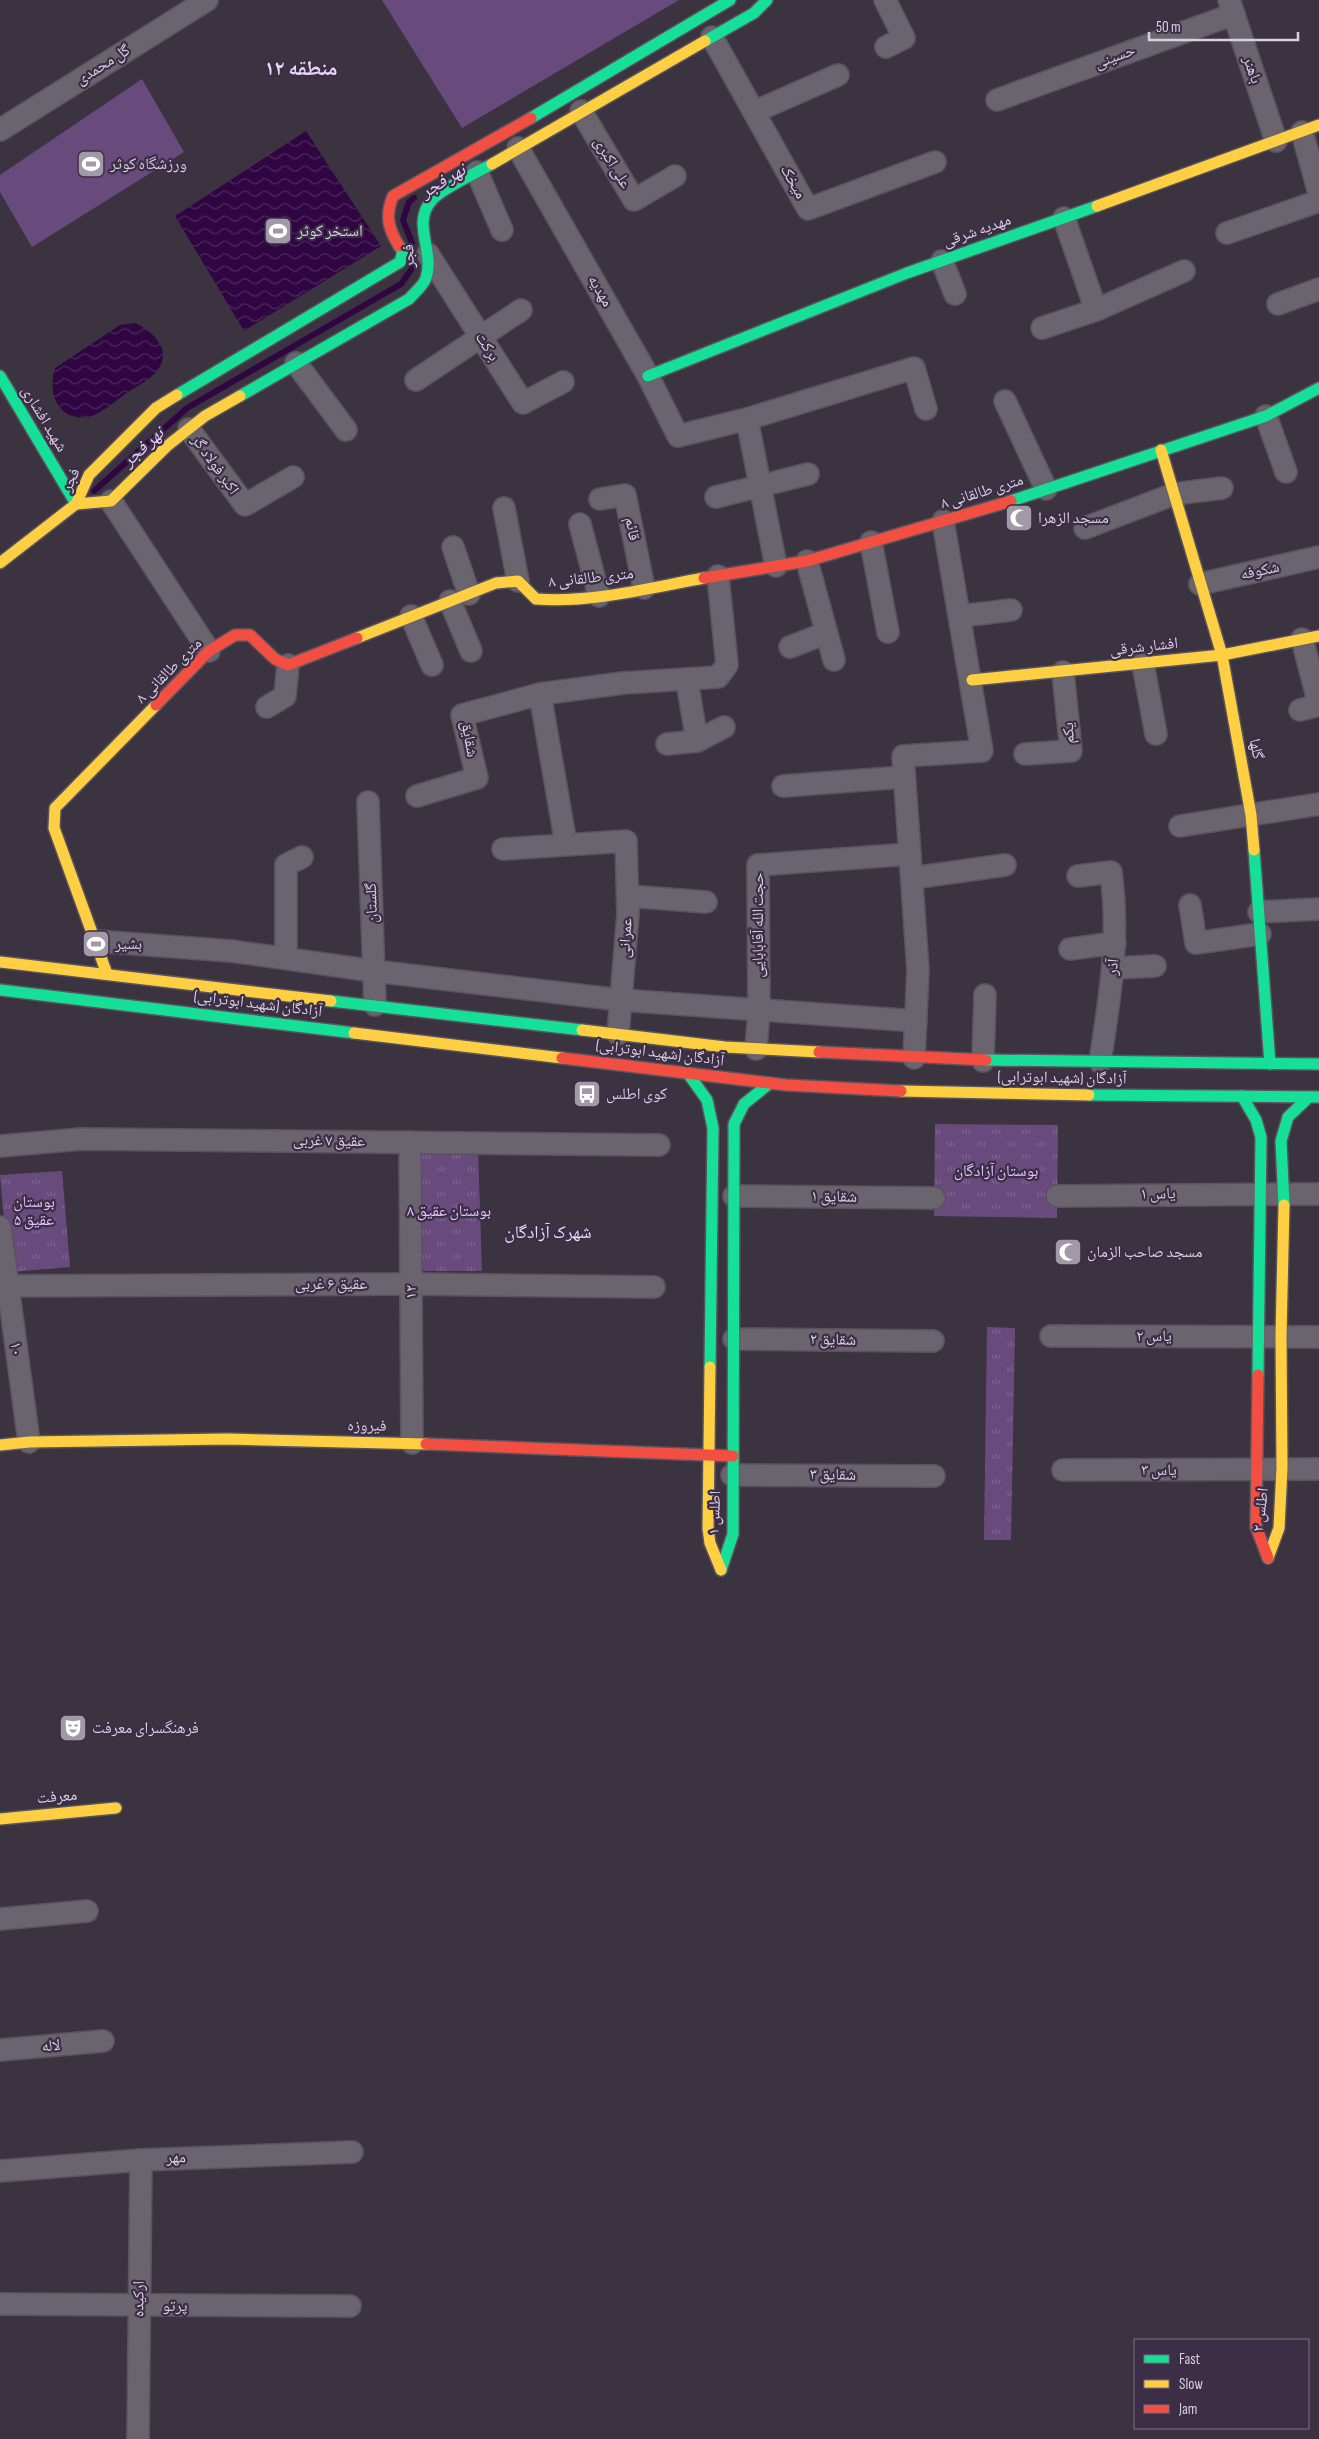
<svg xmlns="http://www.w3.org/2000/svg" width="1319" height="2439" font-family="'Sofia Sans Condensed','Noto Naskh Arabic',sans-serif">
<defs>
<pattern id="park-tufts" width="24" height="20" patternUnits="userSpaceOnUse" patternTransform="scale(1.25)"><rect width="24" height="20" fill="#694a7d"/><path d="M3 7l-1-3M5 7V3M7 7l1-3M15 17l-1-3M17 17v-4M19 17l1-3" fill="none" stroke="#7e638f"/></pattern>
<pattern id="water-waves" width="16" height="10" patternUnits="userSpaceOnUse" patternTransform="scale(1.25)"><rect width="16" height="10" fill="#2f0642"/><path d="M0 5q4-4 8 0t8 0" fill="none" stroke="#4c295d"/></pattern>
</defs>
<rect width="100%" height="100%" fill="#3b3440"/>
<g fill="url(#park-tufts)">
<polygon points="935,1124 1058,1125 1057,1218 934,1216"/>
<polygon points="478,1150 482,1271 419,1271 418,1152"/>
<polygon points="62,1171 70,1267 9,1272 0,1175"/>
<polygon points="987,1327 1015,1328 1011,1540 984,1540"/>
</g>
<g fill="#694a7d">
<polygon points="382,0 679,0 462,128"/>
<polygon points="142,79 184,152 32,247 0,192 0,175"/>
</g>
<g fill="url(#water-waves)">
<polygon points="306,131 381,246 244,331 175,216"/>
<path d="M135,323C154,332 175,352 155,373C148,381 135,387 127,393C113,402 94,422 76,417C53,412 49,387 55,368L120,325Z"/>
</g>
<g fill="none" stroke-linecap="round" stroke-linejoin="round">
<g stroke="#2f0642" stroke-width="6">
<polyline points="412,243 403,220 409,202 414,198"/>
<polyline points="94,491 187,408 401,284 413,267 413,258"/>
</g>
<g stroke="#59535e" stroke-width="24">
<g id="street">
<polyline points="885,0 904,38 886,47"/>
<polyline points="1229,0 1276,141"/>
<polyline points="712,37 808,209 935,162"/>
<polyline points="997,100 1234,14"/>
<polyline points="581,111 634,200 675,176"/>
<polyline points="754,112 838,75"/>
<polyline points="0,130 207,0"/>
<polyline points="1302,132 1319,193"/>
<polyline points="518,148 648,376 678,436 747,419 914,368 926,409"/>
<polyline points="477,172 502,230"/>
<polyline points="1064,218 1096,310"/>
<polyline points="1227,233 1319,201"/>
<polyline points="428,254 523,403 563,382"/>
<polyline points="942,261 955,294"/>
<polyline points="1278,304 1319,289"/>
<polyline points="1042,328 1096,310 1184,271"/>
<polyline points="296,363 346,430"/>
<polyline points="416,380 521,310"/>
<polyline points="1005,401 1046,489"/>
<polyline points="1266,416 1286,472"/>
<polyline points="747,419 776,566"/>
<polyline points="189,429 245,505 293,477"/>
<polyline points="716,497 808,474"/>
<polyline points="600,499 625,495 644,588"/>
<polyline points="111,501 209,651"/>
<polyline points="504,508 518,581"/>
<polyline points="580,524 599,596"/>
<polyline points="1085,528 1174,494 1222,488"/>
<polyline points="871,542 888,632"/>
<polyline points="453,547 469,594"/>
<polyline points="807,561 834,660"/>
<polyline points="1200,584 1319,557"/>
<polyline points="450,601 471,651"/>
<polyline points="411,616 432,665"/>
<polyline points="961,616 1011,610"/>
<polyline points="1302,639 1319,704"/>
<polyline points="790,647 826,633"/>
<polyline points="1143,664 1156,734"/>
<polyline points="687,681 697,741"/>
<polyline points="267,707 285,696 288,665"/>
<polyline points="1300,710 1319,705"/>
<polyline points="667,744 697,741 724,727"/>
<polyline points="1025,754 1071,751 1063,672"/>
<polyline points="783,786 904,777"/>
<polyline points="417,796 477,778 462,715 540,694"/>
<polyline points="368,802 375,1005"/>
<polyline points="1180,826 1319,804"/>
<polyline points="566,844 540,694 623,683 718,677 727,665 718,576"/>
<polyline points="503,849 626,841 628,914 618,1034"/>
<path d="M1078,876L1111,872C1120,941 1110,995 1100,1062"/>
<polyline points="912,878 1005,865"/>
<polyline points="628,896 706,902"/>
<polyline points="1190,905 1196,943 1260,934"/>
<polyline points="1259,912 1319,909"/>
<polyline points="95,941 231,951 374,971 621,1000 916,1021"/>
<polyline points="1070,949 1115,943"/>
<polyline points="286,958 286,865 302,857"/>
<polyline points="1114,968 1155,966"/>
<polyline points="756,1049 759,1011 758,865 910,854"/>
<polyline points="914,1058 918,970 903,756 982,751 943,521"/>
<polyline points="983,1061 985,995"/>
<polyline points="410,1142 412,1443"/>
<polyline points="0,1146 81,1139 659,1145"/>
<polyline points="734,1196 934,1198"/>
<polyline points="1057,1196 1319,1194"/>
<polyline points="0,1227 29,1442"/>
<polyline points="0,1286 411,1284 654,1287"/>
<polyline points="1051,1336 1319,1337"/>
<polyline points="734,1339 933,1341"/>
<polyline points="1063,1470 1319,1469"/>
<polyline points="732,1475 934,1476"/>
<polyline points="0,1919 87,1911"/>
<polyline points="0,2050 103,2041"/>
<polyline points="0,2171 141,2160 352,2152"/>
<polyline points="0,2304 350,2306"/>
<polyline points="138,2439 141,2160"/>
</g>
</g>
<g stroke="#59535e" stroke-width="14">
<g id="fast">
<polyline points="705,41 754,13 767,0"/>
<polyline points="531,118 730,0"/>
<polyline points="0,376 76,504"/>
<polyline points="648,376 907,273 1097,206"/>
<polyline points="177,395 400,262 403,251 399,246"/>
<path d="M240,396L409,299C414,293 424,285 426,278C435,251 411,223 432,200C441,189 478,172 492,164"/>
<polyline points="1011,501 1266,416 1319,388"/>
<polyline points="1254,850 1270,1064"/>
<polyline points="0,990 354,1033"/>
<polyline points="331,1001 582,1030"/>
<polyline points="986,1060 1319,1064"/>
<polyline points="687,1072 707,1100 713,1128 710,1367"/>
<polyline points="1089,1095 1319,1097"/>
<polyline points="1242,1096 1256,1120 1261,1137 1258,1375"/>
<polyline points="1284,1205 1281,1141 1288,1117 1309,1097"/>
<polyline points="721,1570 733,1534 734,1124 744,1104 770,1083"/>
</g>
</g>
<g stroke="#59535e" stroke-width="14">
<g id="slow">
<polyline points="492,164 705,41"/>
<polyline points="1097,206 1319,125"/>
<polyline points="1161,450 1222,655 1251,815 1254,850"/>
<polyline points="76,504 111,501 167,446 205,416 240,396"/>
<polyline points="0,563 76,504 89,475 156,408 177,395"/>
<path d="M357,638L496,583L518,581L536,599C592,603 649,588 704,578"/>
<polyline points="972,680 1222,655 1319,636"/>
<polyline points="0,962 331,1001"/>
<polyline points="107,974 54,828 55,808 156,705"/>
<polyline points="582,1030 725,1047 819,1052"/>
<polyline points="354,1033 562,1058"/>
<polyline points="901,1091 1089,1095"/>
<polyline points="710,1367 708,1529 710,1543 721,1570"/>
<polyline points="0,1445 29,1442 228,1439 426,1444"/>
<polyline points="1268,1558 1279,1528 1282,1468 1281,1336 1284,1205"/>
<polyline points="0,1819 116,1808"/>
</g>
</g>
<g stroke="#59535e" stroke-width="14">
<g id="jam">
<path d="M399,246C388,228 385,216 393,196L531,118"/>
<polyline points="704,578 807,561 1011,501"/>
<polyline points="156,705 209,651 235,635 250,635 275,659 288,665 357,638"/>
<polyline points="819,1052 986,1060"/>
<polyline points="562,1058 786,1085 901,1091"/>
<polyline points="1258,1375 1256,1527 1268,1558"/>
<polyline points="426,1444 733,1456"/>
</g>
</g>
<use href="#street" stroke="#69646d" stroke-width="21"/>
<use href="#fast" stroke="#16e098" stroke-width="11"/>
<use href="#slow" stroke="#ffcf43" stroke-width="11"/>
<use href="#jam" stroke="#f24e42" stroke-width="11"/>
</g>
<defs>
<g id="stadium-square" transform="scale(1.4375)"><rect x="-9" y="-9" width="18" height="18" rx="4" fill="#a199a7" stroke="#3c2e46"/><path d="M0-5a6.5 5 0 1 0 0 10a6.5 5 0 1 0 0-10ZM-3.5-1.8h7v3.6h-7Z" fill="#fff"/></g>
<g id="mosque-square" transform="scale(1.4375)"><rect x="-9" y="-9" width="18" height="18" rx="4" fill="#a199a7" stroke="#3c2e46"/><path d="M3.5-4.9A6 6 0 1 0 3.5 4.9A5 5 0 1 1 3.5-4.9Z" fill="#fff"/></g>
<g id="bus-square" transform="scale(1.4375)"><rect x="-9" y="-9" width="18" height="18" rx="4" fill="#a199a7" stroke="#3c2e46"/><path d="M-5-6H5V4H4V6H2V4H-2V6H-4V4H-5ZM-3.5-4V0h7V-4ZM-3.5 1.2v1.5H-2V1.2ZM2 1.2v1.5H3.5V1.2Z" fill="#fff"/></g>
<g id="theatre-square" transform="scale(1.4375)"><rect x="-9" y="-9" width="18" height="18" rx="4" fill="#a199a7" stroke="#3c2e46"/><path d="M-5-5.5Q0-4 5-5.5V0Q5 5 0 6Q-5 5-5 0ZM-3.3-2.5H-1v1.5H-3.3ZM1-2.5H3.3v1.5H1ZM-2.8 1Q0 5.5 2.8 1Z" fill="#fff"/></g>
</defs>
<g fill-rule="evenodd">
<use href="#stadium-square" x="91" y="164"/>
<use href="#stadium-square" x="278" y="231"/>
<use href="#mosque-square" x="1019" y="518"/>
<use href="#stadium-square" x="96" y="944"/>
<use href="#bus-square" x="587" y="1094"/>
<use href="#mosque-square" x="1068" y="1252"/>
<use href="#theatre-square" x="73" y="1728"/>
</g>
<g text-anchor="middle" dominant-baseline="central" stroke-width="4.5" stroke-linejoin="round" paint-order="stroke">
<g font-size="16" fill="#d8cfdf" stroke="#3c2e46">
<text transform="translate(1115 57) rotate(-20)">حسینی</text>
<text transform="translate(103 65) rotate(-32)">گل محمدی</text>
<text transform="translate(1252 70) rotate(71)">باهنر</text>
<text transform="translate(612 163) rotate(59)">علی اکبری</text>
<text transform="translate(793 182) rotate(61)">میخک</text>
<text transform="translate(977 231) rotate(-19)">مهدیه شرقی</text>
<text transform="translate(409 256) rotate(-92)">فجر</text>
<text transform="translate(600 291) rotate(60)">مهدیه</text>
<text transform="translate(487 347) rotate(58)">برکت</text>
<text transform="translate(44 419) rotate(59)">شهید افشاری</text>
<text transform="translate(215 465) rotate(54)">اکبر فولاد گر</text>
<text transform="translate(71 480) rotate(-65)">فجر</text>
<text transform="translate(982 492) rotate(-17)">۸ متری طالقانی</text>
<text transform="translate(632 529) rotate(79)">قائم</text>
<text transform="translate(1260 571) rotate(-12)">شکوفه</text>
<text transform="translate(591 578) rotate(-6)">۸ متری طالقانی</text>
<text transform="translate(1144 647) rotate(-6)">افشار شرقی</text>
<text transform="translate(169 671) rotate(-45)">۸ متری طالقانی</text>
<text transform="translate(1069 733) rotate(-93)">یکم</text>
<text transform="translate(469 739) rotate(80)">شقایق</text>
<text transform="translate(1256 749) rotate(79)">گلها</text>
<text transform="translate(372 903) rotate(-92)">گلستان</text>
<text transform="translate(758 925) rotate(-90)">حجت الله آقابابایی</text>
<text transform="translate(626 938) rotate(-86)">عمرانی</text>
<text transform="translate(1113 967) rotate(-85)">آذر</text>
<text transform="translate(258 1004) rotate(7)">آزادگان (شهید ابوترابی)</text>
<text transform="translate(660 1053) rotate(7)">آزادگان (شهید ابوترابی)</text>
<text transform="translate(1062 1078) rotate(1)">آزادگان (شهید ابوترابی)</text>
<text transform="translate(329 1141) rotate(1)">عقیق ۷ غربی</text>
<text transform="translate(1158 1194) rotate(-1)">یاس ۱</text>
<text transform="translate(834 1197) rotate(1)">شقایق ۱</text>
<text x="331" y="1284">عقیق ۶ غربی</text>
<text transform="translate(411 1292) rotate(-90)">۱۲</text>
<text x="1154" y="1336">یاس ۲</text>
<text transform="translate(833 1340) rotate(1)">شقایق ۲</text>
<text transform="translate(16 1349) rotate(82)">۱۰</text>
<text transform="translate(367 1426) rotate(1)">فیروزه</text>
<text x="1159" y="1470">یاس ۳</text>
<text transform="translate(833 1475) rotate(1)">شقایق ۳</text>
<text transform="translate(1261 1510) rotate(-83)">اطلس ۲</text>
<text transform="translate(715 1513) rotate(-88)">اطلس ۱</text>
<text transform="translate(57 1797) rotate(-5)">معرفت</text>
<text transform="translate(51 2046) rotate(-5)">لاله</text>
<text transform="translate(176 2158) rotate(-2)">مهر</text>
<text transform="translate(139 2299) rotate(-89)">ارکیده</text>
<text x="175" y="2306">پرتو</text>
</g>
<g font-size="16" fill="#d8cfdf" stroke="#3c2e46" text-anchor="start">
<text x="110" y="164">ورزشگاه کوثر</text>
<text x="297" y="231">استخر کوثر</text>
<text x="1038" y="518">مسجد الزهرا</text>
<text x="115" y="944">بشیر</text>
<text x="606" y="1094">کوی اطلس</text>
<text x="1087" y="1252">مسجد صاحب الزمان</text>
<text x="92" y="1728">فرهنگسرای معرفت</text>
</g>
<g font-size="16" fill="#e5c3fd" stroke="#3c2e46">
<text x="996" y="1171">بوستان آزادگان</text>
<text x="34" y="1202">بوستان<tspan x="34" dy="18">عقیق ۵</tspan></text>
<text x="449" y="1211">بوستان عقیق ۸</text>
</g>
<g font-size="18" font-style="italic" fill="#e7d0f7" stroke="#3c2e46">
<text transform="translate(443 181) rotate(-31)">نهر فجر</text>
<text transform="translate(143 447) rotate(-42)">نهر فجر</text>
</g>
<g font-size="18" fill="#e9d7f6" stroke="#3c2e46">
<text x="548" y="1232">شهرک آزادگان</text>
</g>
<g font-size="21" font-weight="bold" fill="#e9d7f6" stroke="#3c2e46">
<text x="301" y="68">منطقه ۱۲</text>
</g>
</g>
<rect x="1134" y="2339" width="175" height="90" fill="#3c2e46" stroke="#7a6e83"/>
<rect x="1144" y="2355" width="25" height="8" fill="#16e098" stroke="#7a6e83"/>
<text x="1179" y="2364" font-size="15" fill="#d8cfdf">Fast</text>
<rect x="1144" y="2380" width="25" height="8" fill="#ffcf43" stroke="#7a6e83"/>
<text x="1179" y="2389" font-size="15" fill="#d8cfdf">Slow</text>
<rect x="1144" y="2405" width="25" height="8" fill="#f24e42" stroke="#7a6e83"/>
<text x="1179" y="2414" font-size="15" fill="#d8cfdf">Jam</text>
<path d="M1149 32v8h149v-8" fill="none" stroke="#d8cfdf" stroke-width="2.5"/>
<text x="1156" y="32" font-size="15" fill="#d8cfdf" stroke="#3c2e46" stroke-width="4" paint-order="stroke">50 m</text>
</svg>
